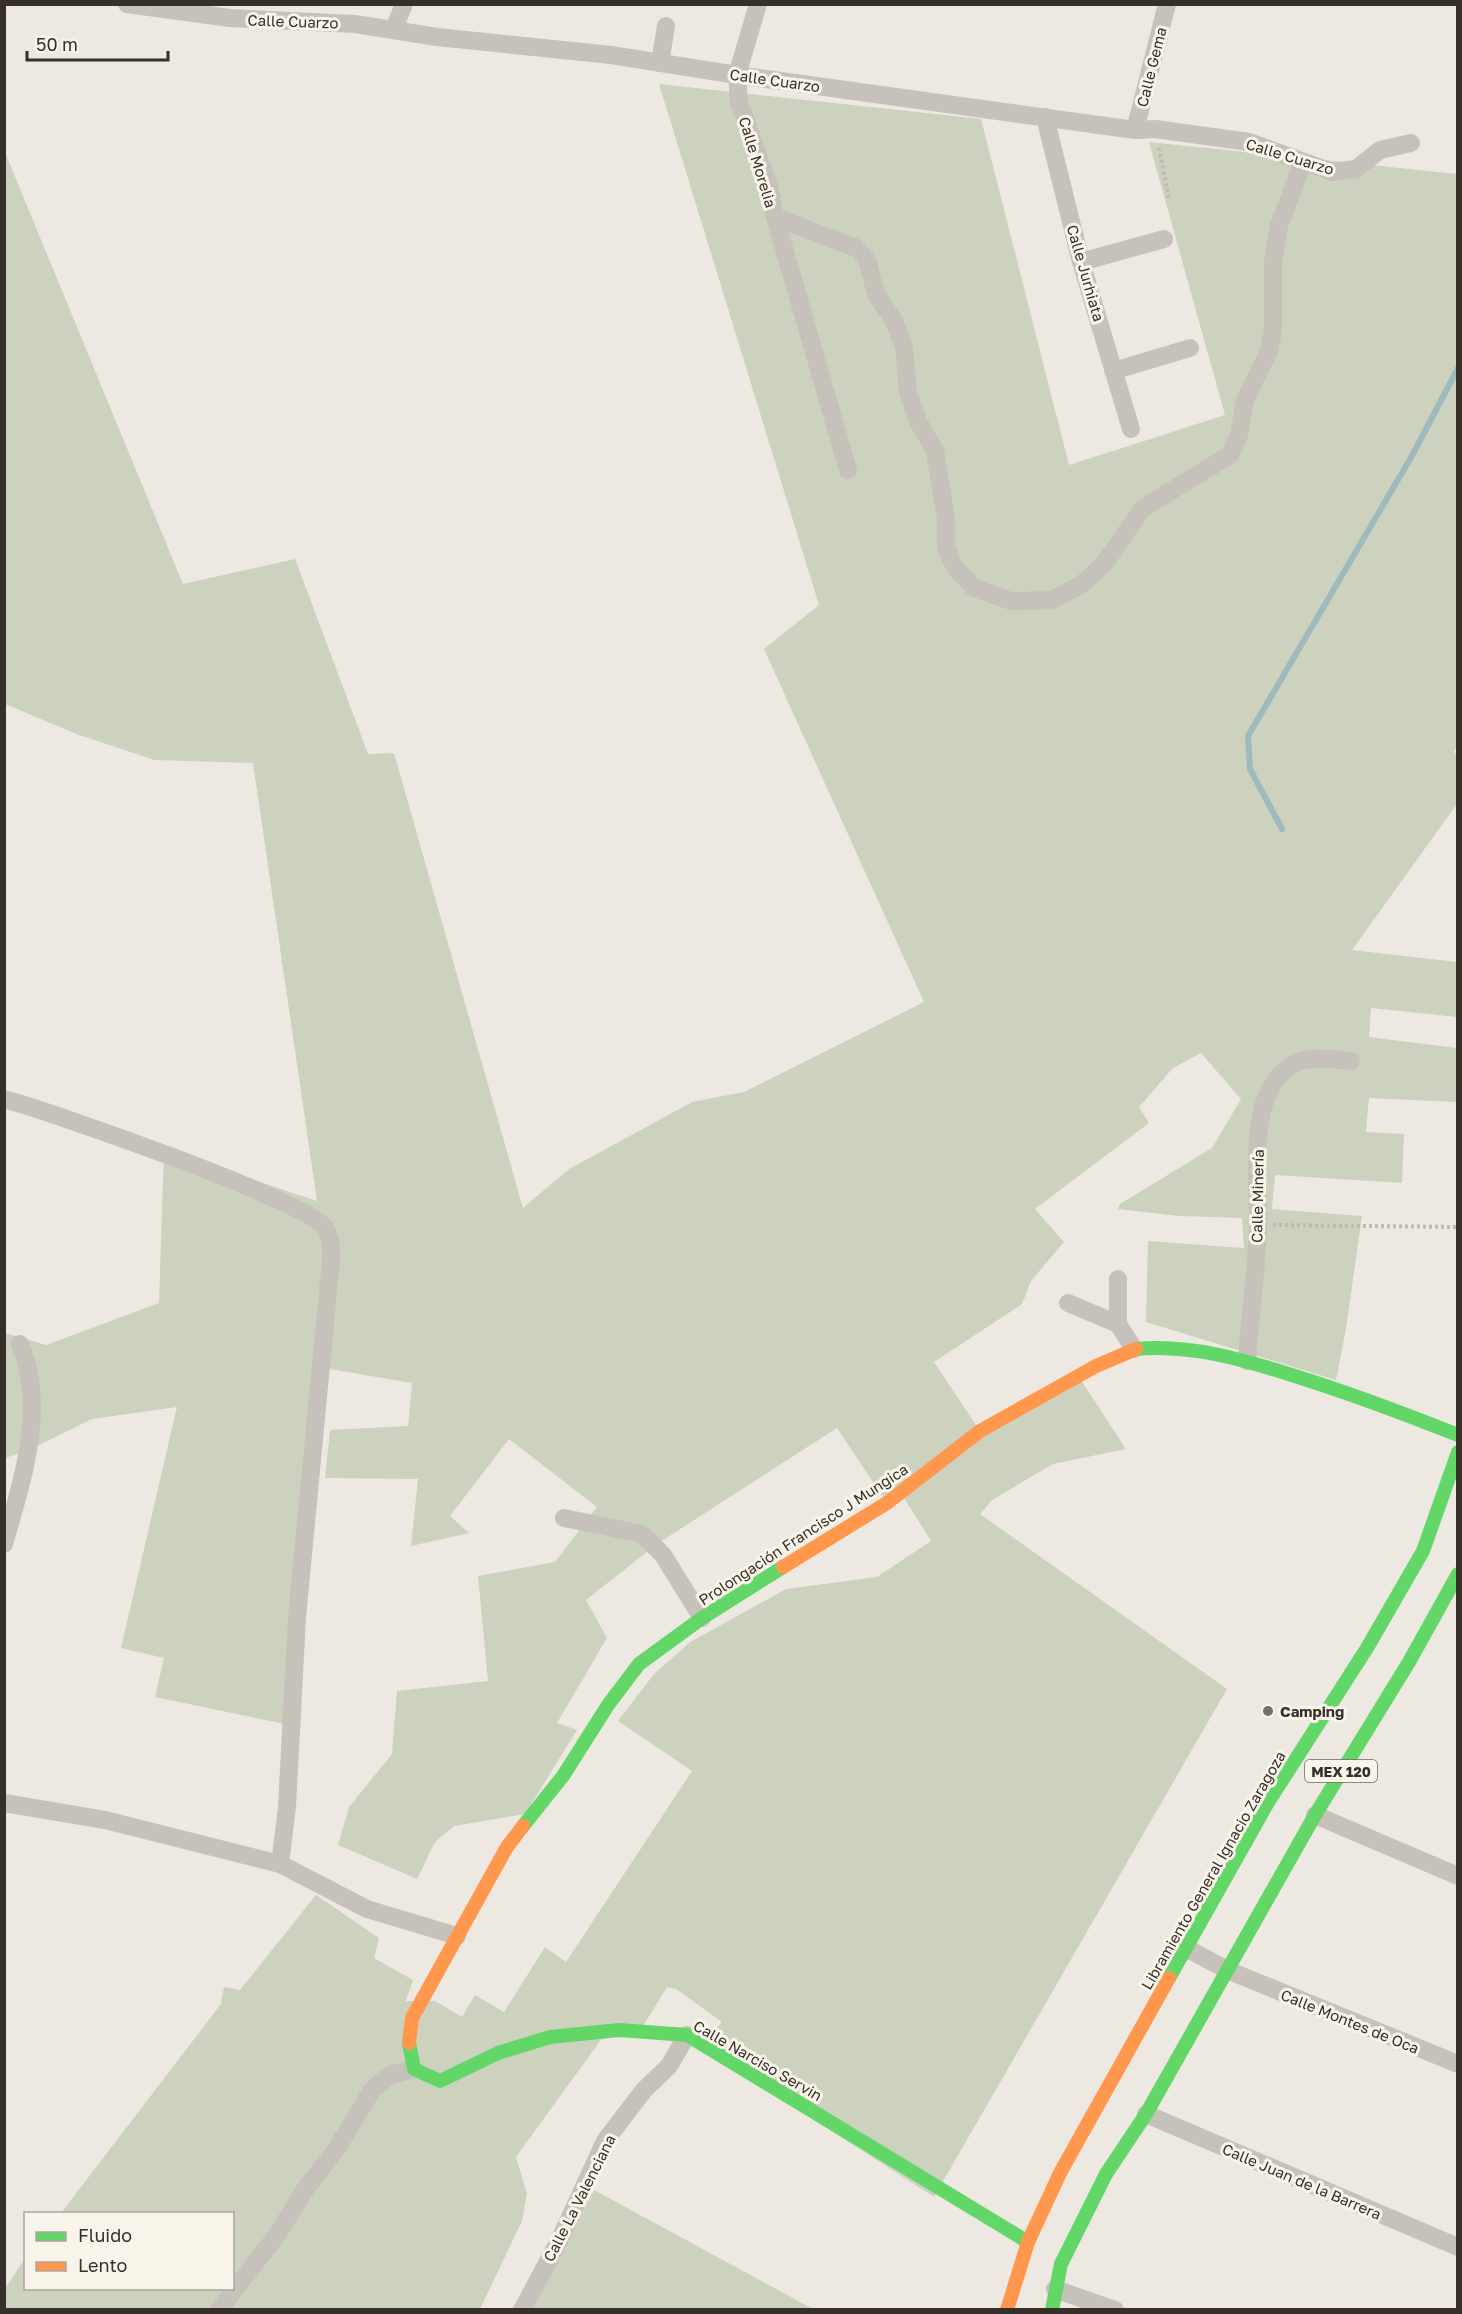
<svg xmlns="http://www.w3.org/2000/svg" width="1462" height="2314" font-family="'Golos Text',sans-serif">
<rect width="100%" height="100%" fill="#ede9e2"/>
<g fill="#ccd2bd">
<polygon points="659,84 981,119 1069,465 1225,415 1149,142 1457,174 1458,746 1454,751 1457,756 1457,804 1352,950 1457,962 1457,1017 1371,1008 1369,1037 1457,1048 1457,1102 1369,1098 1366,1132 1404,1134 1402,1183 1275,1175 1272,1209 1362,1216 1346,1329 1336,1380 1146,1322 1148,1241 1244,1248 1242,1218 1179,1216 1118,1209 1120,1204 1212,1148 1241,1099 1201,1053 1173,1068 1139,1107 1149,1123 1035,1209 1064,1242 1031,1281 1022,1304 934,1362 980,1431 1079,1377 1126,1449 1053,1464 992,1500 980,1514 1227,1689 934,2197 701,2047 722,2022 676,1989 667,1987 637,2036 603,2037 516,2157 527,2193 522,2221 480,2309 5,2309 5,2288 25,2259 26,2288 232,2288 232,2214 61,2213 221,2004 224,1987 240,1990 316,1895 379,1938 374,1958 413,1980 406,2001 435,2001 462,2017 475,1995 504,2012 545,1947 566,1962 692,1771 618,1721 654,1674 690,1642 786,1589 877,1577 931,1541 901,1493 887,1503 837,1428 657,1544 586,1600 607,1638 557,1723 577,1730 525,1814 454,1826 435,1842 417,1879 338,1845 349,1807 392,1754 397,1691 488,1681 478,1576 555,1562 597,1507 509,1439 450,1516 469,1533 411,1546 418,1479 325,1478 330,1430 408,1426 412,1383 318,1367 289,1725 155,1697 164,1658 121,1648 177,1407 92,1419 29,1450 5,1458 5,1333 46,1345 159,1303 164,1150 317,1201 253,763 154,760 79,735 5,704 4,150 183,584 295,559 368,754 394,753 523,1208 569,1169 692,1102 744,1092 924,1002 764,649 819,605"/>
<polygon points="594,2190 813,2309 531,2310"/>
</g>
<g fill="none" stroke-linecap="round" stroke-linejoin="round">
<polyline stroke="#9fbabd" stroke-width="6" points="1282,829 1250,769 1248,736 1413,454 1458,368"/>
<g stroke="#bfbab4" stroke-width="4" stroke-dasharray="3 3" stroke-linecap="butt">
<polyline points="1159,148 1169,200"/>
<polyline points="1273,1225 1458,1227"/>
</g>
<g stroke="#c6c1bb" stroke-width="18">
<polyline points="127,4 230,18 355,24 437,37 611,55 737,75 1135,130 1155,129 1249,142 1332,172 1356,169 1380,150 1411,143"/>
<polyline points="758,4 737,75 739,102 769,187 775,217 856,248 867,259 876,294 893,319 904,347 908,393 919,423 935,451 946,518 946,546 954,566 974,588 1011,601 1052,600 1082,584 1104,564 1143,508 1230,455 1239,435 1245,400 1269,351 1273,331 1273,261 1279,226 1303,162"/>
<polyline points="394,29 404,4"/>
<polyline points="660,63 666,26"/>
<polyline points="1045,117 1081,262 1131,429"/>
<polyline points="1135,130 1167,4"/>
<polyline points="775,217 848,470"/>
<polyline points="1081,262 1164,239"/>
<polyline points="1113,371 1190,348"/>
<path d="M4,1099C49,1111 308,1201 325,1228C336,1245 329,1273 328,1292L297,1617L287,1807L280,1864"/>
<polyline points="1118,1279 1118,1324 1134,1349"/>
<polyline points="1068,1303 1118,1324"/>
<path d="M1247,1361C1250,1315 1257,1269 1258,1223C1259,1178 1246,1097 1289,1067C1307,1054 1331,1059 1351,1061"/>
<polyline points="564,1518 642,1534 663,1555 702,1618"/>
<path d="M4,1544C22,1481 47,1408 20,1344"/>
<polyline points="4,1803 105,1820 280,1864 367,1909 457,1936"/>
<polyline points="1315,1815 1458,1876"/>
<polyline points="1186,1948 1227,1970 1458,2064"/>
<polyline points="1146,2114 1458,2247"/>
<polyline points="1055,2289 1115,2310"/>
<polyline points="219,2310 277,2235 306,2188 337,2148 372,2090 390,2075 414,2069"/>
<polyline points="522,2310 560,2239 605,2141 644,2090 669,2066 687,2035"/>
</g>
<g stroke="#63d668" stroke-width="14">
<path d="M1136,1349C1192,1344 1245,1360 1298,1377C1352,1394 1405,1414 1458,1435"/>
<polyline points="523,1826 563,1776 608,1705 639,1664 702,1618 783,1567"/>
<polyline points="1169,1978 1267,1804 1367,1648 1423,1551 1458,1452"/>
<polyline points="409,2043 414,2069 440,2081 498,2053 550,2037 619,2030 687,2035 1028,2242"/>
<polyline points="1052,2310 1061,2264 1106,2174 1146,2114 1315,1815 1409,1662 1458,1574"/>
</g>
<g stroke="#ff974d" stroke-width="14">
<polyline points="783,1567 887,1503 980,1431 1096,1366 1136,1349"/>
<polyline points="409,2043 412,2018 507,1847 523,1826"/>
<polyline points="1007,2310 1028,2242 1060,2173 1169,1978"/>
</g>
</g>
<circle fill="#77706a" stroke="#f9f4ea" stroke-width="2" cx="1268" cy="1711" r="6"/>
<g text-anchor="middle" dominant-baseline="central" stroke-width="6" stroke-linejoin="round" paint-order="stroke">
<rect fill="#f9f4ea" stroke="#716a63" stroke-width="1.5" x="1305" y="1760" width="72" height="22" rx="4.5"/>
<g font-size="14" font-weight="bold" fill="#372f29">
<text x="1341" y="1771">MEX 120</text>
</g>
<g font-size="15" fill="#372f29" stroke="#f9f4ea">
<text transform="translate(293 21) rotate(2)">Calle Cuarzo</text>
<text transform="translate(1151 67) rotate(-76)">Calle Gema</text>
<text transform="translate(775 80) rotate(8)">Calle Cuarzo</text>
<text transform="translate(1290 156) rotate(17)">Calle Cuarzo</text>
<text transform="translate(758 162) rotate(73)">Calle Morelia</text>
<text transform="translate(1086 273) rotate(74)">Calle Jurhiata</text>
<text transform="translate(1257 1196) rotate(-89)">Calle Minería</text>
<text transform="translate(803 1534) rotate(-33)">Prolongación Francisco J Mungica</text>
<text transform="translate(1213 1870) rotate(-60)">Libramiento General Ignacio Zaragoza</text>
<text transform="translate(1350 2021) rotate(22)">Calle Montes de Oca</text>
<text transform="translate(758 2060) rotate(30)">Calle Narciso Servin</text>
<text transform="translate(1302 2181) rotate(23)">Calle Juan de la Barrera</text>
<text transform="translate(579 2198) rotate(-63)">Calle La Valenciana</text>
</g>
<g font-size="15" font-weight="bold" fill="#372f29" stroke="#f9f4ea" text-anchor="start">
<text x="1280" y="1711">Camping</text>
</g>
</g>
<rect width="1462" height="2314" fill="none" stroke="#372f29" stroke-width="12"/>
<rect x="24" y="2212" width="210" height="78" fill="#f9f4ea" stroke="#aba59d" stroke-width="1.5"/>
<rect x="36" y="2232" width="30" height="9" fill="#63d668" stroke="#aba59d" stroke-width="1.5"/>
<text x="78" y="2242" font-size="18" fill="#372f29">Fluido</text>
<rect x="36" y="2262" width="30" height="9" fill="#ff974d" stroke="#aba59d" stroke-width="1.5"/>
<text x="78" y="2272" font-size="18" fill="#372f29">Lento</text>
<path d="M27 51v9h141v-9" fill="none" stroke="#372f29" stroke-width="3"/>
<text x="36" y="51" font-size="18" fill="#372f29" stroke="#f9f4ea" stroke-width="4.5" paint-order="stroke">50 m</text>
</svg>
